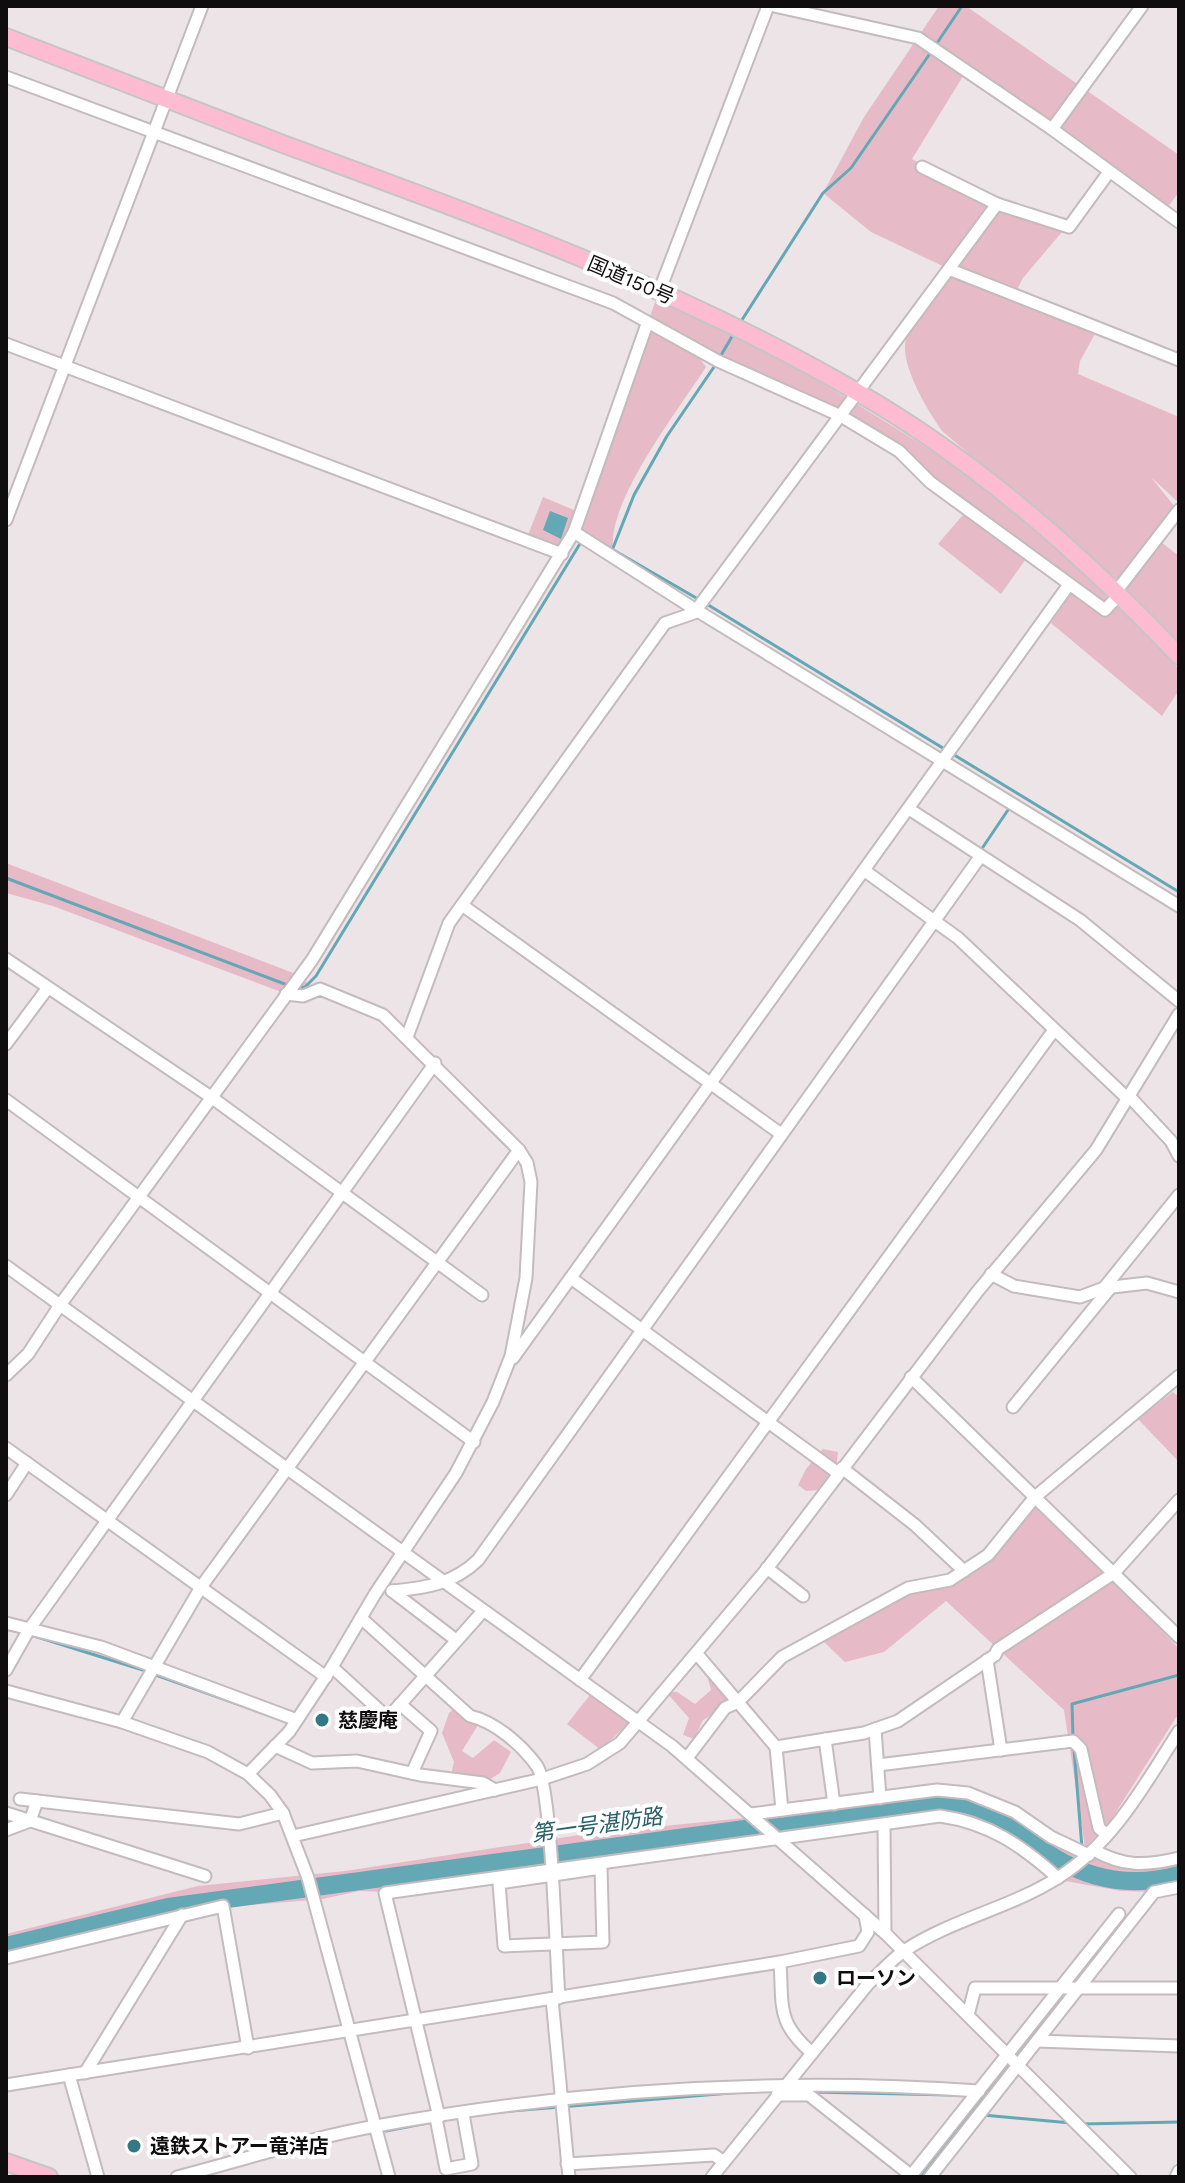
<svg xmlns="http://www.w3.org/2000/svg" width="1185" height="2183" font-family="'Work Sans','Noto Sans JP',sans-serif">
<rect width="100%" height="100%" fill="#ede4e7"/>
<g fill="#e7bac8">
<path d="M939,6H966L1179,155V192L1164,212L965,73L912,159L986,199L1067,226L1023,278L1014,295L1095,334L1080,361L1078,374L1179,417V503L1151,477L1174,506L1152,535L1179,556V644L1118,580L942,431C928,411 899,364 906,339C912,315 937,290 951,270L871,232L823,193L864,117Z"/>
<path d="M659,292L694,308C767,352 842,393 913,439C1011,501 1102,584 1179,669V690L1162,716L1051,623L1077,585L1028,556L1001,594L938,544L967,510L899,451L841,416L700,359L706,367C679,409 608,500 613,548L578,530L651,331L680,346L647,324Z"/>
<polygon points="543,497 581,513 562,554 526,540"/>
<polygon points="6,863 296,974 316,990 292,996 53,906 6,893"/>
<polygon points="1173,1392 1179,1397 1179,1462 1138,1419"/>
<polygon points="823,1449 838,1452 835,1477 820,1490 806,1491 798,1485 806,1469"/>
<polygon points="1035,1497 1114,1573 1019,1637 1115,1581 1179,1649 1179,1713 1109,1823 1085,1847 1064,1710 946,1601 884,1652 845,1662 824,1642 908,1588 950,1580 988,1555"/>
<polygon points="705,1668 735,1703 703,1720 694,1739 683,1735 689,1718 666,1692 677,1692 695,1704 711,1690"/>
<polygon points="590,1695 629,1722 601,1750 567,1724"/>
<polygon points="455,1708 478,1725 462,1751 473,1758 494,1740 511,1752 500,1773 487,1781 451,1775 454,1762 442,1733 449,1713"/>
<polygon points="926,1792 996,1803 1129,1869 1179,1858 1179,1887 1154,1892 1121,1891 1060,1880 1028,1851 940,1816 388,1892 359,1891 323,1899 216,1908 6,1958 6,1934 198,1886 345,1871 592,1833 755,1817"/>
</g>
<polygon fill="#64a7b5" points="550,511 568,518 561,539 543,530"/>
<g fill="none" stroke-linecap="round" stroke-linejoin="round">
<g stroke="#64a7b5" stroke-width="3">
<polyline points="935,46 962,6"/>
<polyline points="740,323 823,193 851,168 931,52"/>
<polyline points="720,357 734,333"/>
<polyline points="591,537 698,599"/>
<polyline points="613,548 634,495 667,436 716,364"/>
<polyline points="705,603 1179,892"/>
<polyline points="981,850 1010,807"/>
<polyline points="6,878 290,986"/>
<polyline points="297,988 305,987 316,976 581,542"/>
<polyline points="6,1629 24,1633"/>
<polyline points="31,1635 146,1671"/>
<polyline points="153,1674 288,1722"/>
<polyline points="1073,1737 1072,1704 1179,1675"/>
<polyline points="1074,1749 1082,1848"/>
<polyline points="1152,1887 1157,1881"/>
<polyline points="1074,1984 1107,1943"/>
<polyline points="811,2092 951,2095"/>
<polyline points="500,2112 743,2092"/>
<polyline points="983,2115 1071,2123"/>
<polyline points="1082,2124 1179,2122"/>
<polyline points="386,2131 433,2122"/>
<polyline points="919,2177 1067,1993"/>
</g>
<path stroke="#64a7b5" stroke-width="18" d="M6,1946L168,1907L936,1803C947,1804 961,1802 972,1806C1005,1816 1027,1841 1055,1858C1094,1881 1136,1887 1179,1875"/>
<g stroke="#c3bbbd" stroke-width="15">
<g id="minor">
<polyline points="774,6 918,38 1052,129 1179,222"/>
<polyline points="6,77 613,303 718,361 841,416 899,451 930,482 1105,610 1118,596"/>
<polyline points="1052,129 1142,6"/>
<polyline points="922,167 997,204 1069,227 1109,172"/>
<polyline points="951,270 1179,360"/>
<polyline points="659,292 768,6"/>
<polyline points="6,344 562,554"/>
<polyline points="6,520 202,6"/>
<polyline points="574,532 647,324"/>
<polyline points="1115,593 1179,510"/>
<polyline points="909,809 1080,920 1179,1001"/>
<polyline points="865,871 958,938 1127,1098"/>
<polyline points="462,905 781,1134"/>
<polyline points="6,959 211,1097 482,1295"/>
<polyline points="407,1037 449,923 665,623 694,613 997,204"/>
<polyline points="6,1044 47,989"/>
<polyline points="1128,1095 1171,1141 1179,1156"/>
<polyline points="6,1100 474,1442"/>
<polyline points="6,1266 672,1746 885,1933 1130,2177"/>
<polyline points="991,1274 1014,1286 1080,1297 1104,1288 1147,1283 1179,1292"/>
<polyline points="571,1278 838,1473"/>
<polyline points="1104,1288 1179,1195"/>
<polyline points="513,1358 1068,586"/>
<polyline points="6,1375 28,1354 60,1305 312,960 574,532 696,610 1179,906"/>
<polyline points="911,1377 1179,1637"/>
<polyline points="1013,1407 1111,1287"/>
<polyline points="6,1448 326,1677"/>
<polyline points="842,1468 915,1525 964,1571"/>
<polyline points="6,1495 27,1463"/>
<polyline points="767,1568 803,1596"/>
<path d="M392,1591C426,1588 453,1584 478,1560L980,857"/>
<polyline points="392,1591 456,1640"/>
<path d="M361,1618L470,1716C495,1722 521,1744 537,1766C552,1788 556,1960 559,1998"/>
<polyline points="6,1623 101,1647 297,1720"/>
<polyline points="697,1654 776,1747 864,1733 898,1721 995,1655 998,1649 1114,1573 1179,1500"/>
<polyline points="987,1660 1001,1750"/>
<polyline points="332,1667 388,1718 483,1611"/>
<polyline points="6,1670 28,1631 435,1063"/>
<polyline points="580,1680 1054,1030"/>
<polyline points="6,1691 122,1722 208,1752 248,1774 270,1795 283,1813 308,1878 389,2177"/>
<polyline points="400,1704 431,1731 412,1773"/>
<polyline points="122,1722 201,1587 519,1150"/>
<polyline points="875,1729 880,1798"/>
<polyline points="825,1739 834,1804"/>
<polyline points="275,1746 312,1763 357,1761 420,1775 483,1783 495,1790"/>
<polyline points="776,1747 782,1810"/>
<polyline points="687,1758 725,1708 738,1702 782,1657 908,1588 950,1580 988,1555 1035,1497 1179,1376"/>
<polyline points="878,1765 1073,1741 1081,1749 1099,1828 1107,1835"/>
<polyline points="248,1774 289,1732 332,1667 375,1594 456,1473 493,1402 511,1356 526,1278 531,1182 527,1163 519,1150 383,1015 320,989 303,996 286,994"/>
<polyline points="20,1799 239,1824 283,1813"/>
<polyline points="6,1813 205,1876"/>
<polyline points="751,1814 937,1790 968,1793 1015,1812 1051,1837 1089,1855"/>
<polyline points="884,1825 885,1933"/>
<polyline points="6,1830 30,1821 37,1801"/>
<polyline points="293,1836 542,1779 587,1764 620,1743 766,1570 977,1292 1096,1150 1179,1014"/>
<path d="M1094,1850C1123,1867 1146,1866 1179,1858"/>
<polygon points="601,1868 603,1942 504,1946 499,1883"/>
<polyline points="6,1958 223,1906 248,2048"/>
<polyline points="780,1962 859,1946 868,1932 865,1915"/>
<polyline points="552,1999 569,2177"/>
<polyline points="968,2015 975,1988 1179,1988"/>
<polyline points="1037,2041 1179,2046"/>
<polyline points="85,2073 182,1915"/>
<polyline points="69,2075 98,2177"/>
<path d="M6,2085L780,1962C783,2006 776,2022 812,2053"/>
<polyline points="777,2095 809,2095 913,2177"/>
<path d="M439,2117L385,1893L940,1816C989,1823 1021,1845 1058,1878"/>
<polyline points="436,2118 446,2169 472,2164 463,2114"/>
<polyline points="567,2164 714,2155 724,2162"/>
<path d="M177,2177C243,2160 309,2138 376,2126C574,2090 779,2077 979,2091"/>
<path d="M712,2177L868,1984C880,1973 891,1960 904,1951C952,1919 1011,1908 1059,1877C1114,1842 1145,1784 1179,1731"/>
<polyline points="910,2177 1119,1914"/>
<polyline points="930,2177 1154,1892 1179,1887"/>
<polyline points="1176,2177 1179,2171"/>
</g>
</g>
<g stroke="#c6c5c5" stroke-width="20">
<g id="highway">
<path d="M6,37C98,73 190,109 283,144C478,216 677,287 857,392C976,460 1085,557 1179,656"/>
<polyline points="6,2162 49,2177"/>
</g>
</g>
<use href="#minor" stroke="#fff" stroke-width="11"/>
<use href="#highway" stroke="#fdbcd2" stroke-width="16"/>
</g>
<g fill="#327885" stroke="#fff" stroke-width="3">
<circle cx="322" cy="1720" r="8"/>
<circle cx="820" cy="1978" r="8"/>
<circle cx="134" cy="2146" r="8"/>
</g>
<g text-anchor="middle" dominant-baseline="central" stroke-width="8" stroke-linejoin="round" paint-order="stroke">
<g font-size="20" fill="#100d0e" stroke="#fff">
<text transform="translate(631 280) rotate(23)">国道150号</text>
</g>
<g font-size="20" font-weight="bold" fill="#100d0e" stroke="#fff" text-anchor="start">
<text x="338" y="1720">慈慶庵</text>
<text x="836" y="1978">ローソン</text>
<text x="150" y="2146">遠鉄ストアー竜洋店</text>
</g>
<g font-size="22" font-style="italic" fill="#265e69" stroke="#fff">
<text transform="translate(597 1825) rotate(-8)">第一号湛防路</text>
</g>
</g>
<rect width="1185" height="2183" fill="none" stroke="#100d0e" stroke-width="16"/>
</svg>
